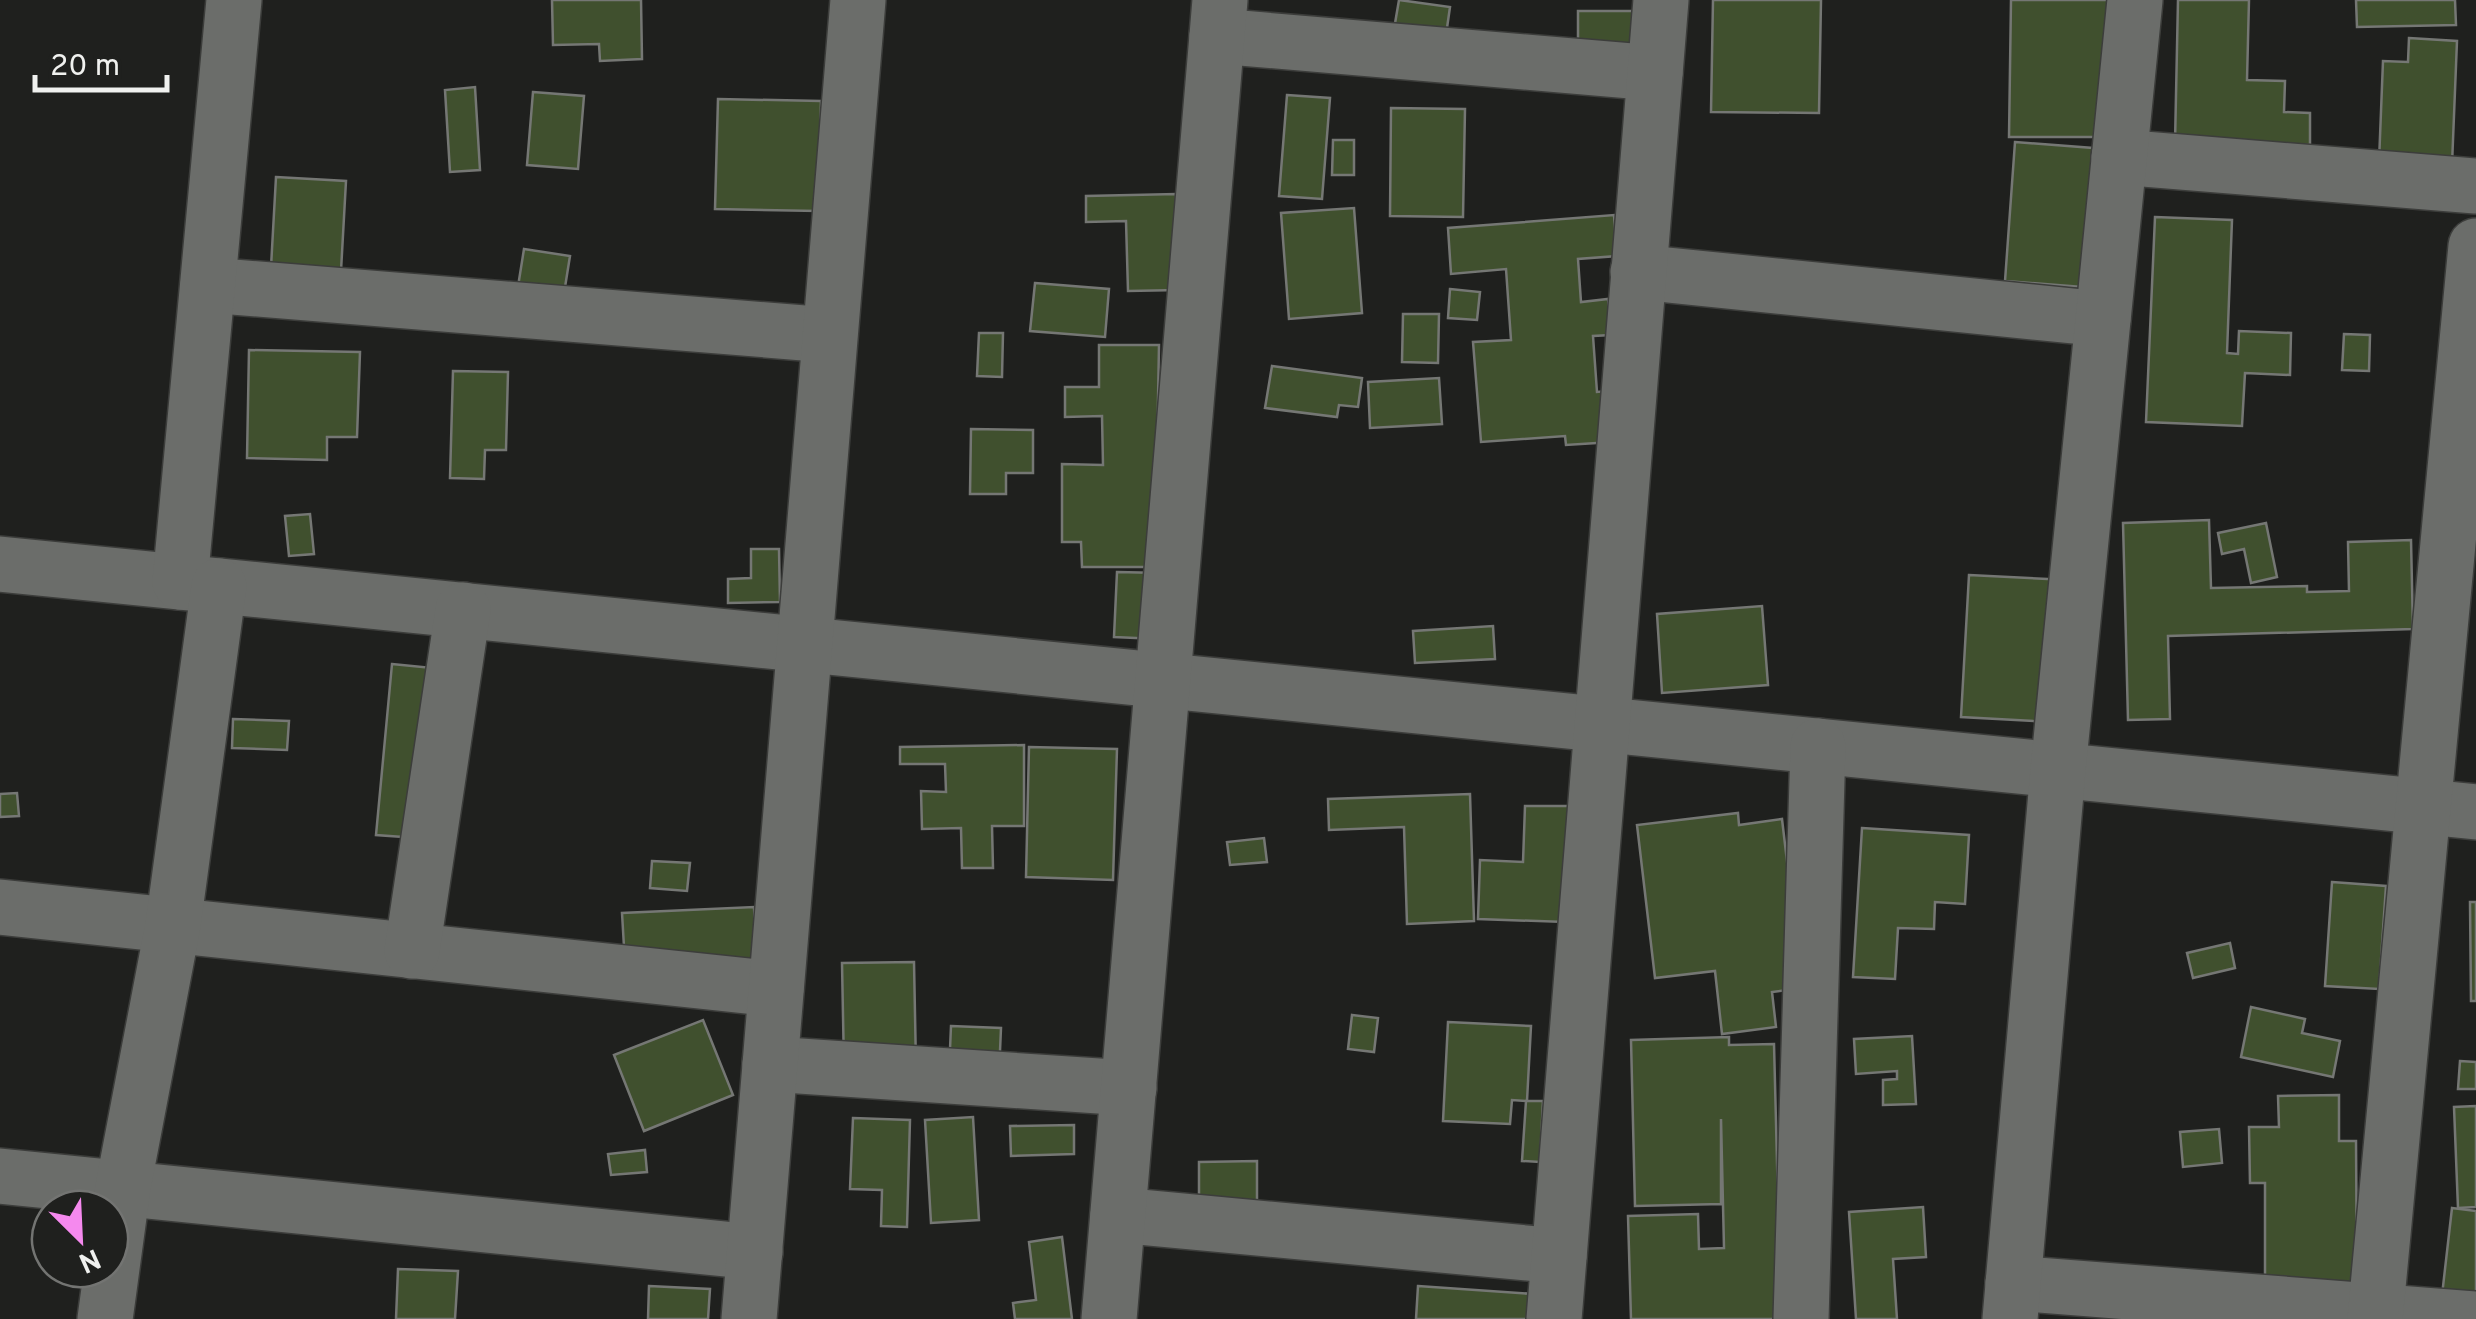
<svg xmlns="http://www.w3.org/2000/svg" width="2476" height="1319" font-family="Overpass,sans-serif">
<rect width="100%" height="100%" fill="#1f201e"/>
<g fill="#40502e" stroke="#757774" stroke-width="2.5">
<polygon points="552,0 641,0 642,59 600,61 599,44 553,45"/>
<polygon points="1399,0 1450,7 1445,42 1393,35"/>
<polygon points="1713,0 1821,0 1819,113 1711,112"/>
<polygon points="2011,0 2117,0 2116,137 2009,137"/>
<polygon points="2178,0 2249,0 2247,80 2285,81 2284,112 2310,113 2310,145 2175,143"/>
<polygon points="2356,0 2455,0 2456,25 2357,27"/>
<polygon points="1578,11 1634,11 1635,46 1578,47"/>
<polygon points="2409,38 2457,41 2452,165 2379,162 2383,61 2408,62"/>
<polygon points="475,87 480,170 450,172 445,90"/>
<polygon points="533,92 584,96 578,169 527,165"/>
<polygon points="1287,95 1330,98 1322,199 1279,196"/>
<polygon points="718,99 821,101 818,211 715,209"/>
<polygon points="1391,108 1465,109 1463,217 1390,216"/>
<polygon points="1333,140 1354,140 1354,175 1332,175"/>
<polygon points="2015,142 2119,150 2108,289 2005,281"/>
<polygon points="276,177 346,181 341,271 271,267"/>
<polygon points="1176,194 1179,290 1128,291 1126,221 1086,222 1086,196"/>
<polygon points="1354,208 1362,313 1289,319 1281,213"/>
<polygon points="1614,215 1617,256 1578,259 1581,302 1608,299 1611,335 1593,336 1597,392 1608,391 1612,442 1566,445 1565,436 1481,442 1473,342 1511,340 1506,269 1451,274 1448,228"/>
<polygon points="2155,217 2232,220 2227,353 2238,354 2239,331 2291,333 2290,375 2245,373 2242,426 2146,422"/>
<polygon points="524,249 570,256 562,306 516,299"/>
<polygon points="1035,283 1109,289 1105,337 1030,331"/>
<polygon points="1450,289 1480,292 1477,320 1448,318"/>
<polygon points="1403,314 1439,314 1438,363 1402,362"/>
<polygon points="979,333 1003,333 1002,377 977,376"/>
<polygon points="2344,334 2370,335 2369,371 2342,370"/>
<polygon points="1099,345 1159,345 1155,567 1082,567 1081,542 1062,542 1062,464 1103,465 1102,416 1065,417 1065,387 1099,387"/>
<polygon points="249,350 360,352 357,437 327,437 327,460 247,458"/>
<polygon points="1272,366 1362,378 1358,407 1339,405 1337,417 1265,408"/>
<polygon points="453,371 508,372 506,450 485,450 484,479 450,478"/>
<polygon points="1439,378 1442,424 1370,428 1368,382"/>
<polygon points="971,429 1033,430 1033,473 1006,473 1006,494 970,494"/>
<polygon points="310,514 314,554 289,556 285,516"/>
<polygon points="2209,520 2211,588 2307,586 2307,592 2349,591 2348,542 2411,540 2413,629 2168,636 2170,719 2128,720 2123,523"/>
<polygon points="2266,523 2277,577 2251,583 2244,549 2222,554 2218,533"/>
<polygon points="751,549 779,549 780,602 728,603 728,579 751,578"/>
<polygon points="1117,572 1161,573 1158,639 1114,637"/>
<polygon points="1969,575 2089,581 2068,723 1961,717"/>
<polygon points="1762,606 1768,685 1662,693 1657,614"/>
<polygon points="1493,626 1495,659 1415,663 1413,631"/>
<polygon points="392,664 453,670 417,838 376,835"/>
<polygon points="233,719 289,721 287,750 232,748"/>
<polygon points="1024,745 1024,826 992,826 993,868 962,868 961,828 922,829 921,791 946,792 945,764 900,764 900,747"/>
<polygon points="1029,747 1117,749 1113,880 1026,877"/>
<polygon points="17,793 19,816 0,817 0,794"/>
<polygon points="1470,794 1474,921 1407,924 1404,827 1329,830 1328,799"/>
<polygon points="1525,806 1569,806 1565,922 1478,919 1480,860 1523,862"/>
<polygon points="1738,813 1739,825 1782,819 1802,988 1772,992 1776,1027 1722,1034 1715,971 1655,978 1637,825"/>
<polygon points="1862,828 1969,835 1965,904 1935,902 1934,929 1898,928 1895,979 1853,977"/>
<polygon points="1264,838 1267,862 1230,865 1227,842"/>
<polygon points="652,861 690,863 687,891 650,888"/>
<polygon points="2332,882 2386,886 2379,989 2325,986"/>
<polygon points="2470,902 2476,902 2476,1001 2471,1001"/>
<polygon points="754,907 757,977 626,981 622,913"/>
<polygon points="2230,943 2235,968 2193,978 2187,953"/>
<polygon points="914,962 916,1066 844,1068 842,963"/>
<polygon points="2251,1007 2305,1019 2302,1033 2340,1041 2333,1077 2241,1057"/>
<polygon points="1352,1015 1378,1018 1374,1052 1348,1049"/>
<polygon points="703,1020 733,1095 644,1131 614,1055"/>
<polygon points="1448,1022 1531,1026 1527,1101 1543,1101 1540,1162 1522,1161 1526,1101 1512,1100 1510,1124 1443,1121"/>
<polygon points="951,1026 1001,1028 999,1074 949,1072"/>
<polygon points="1912,1036 1916,1104 1883,1105 1883,1080 1897,1079 1897,1071 1856,1074 1854,1039"/>
<polygon points="1729,1037 1729,1045 1774,1044 1781,1319 1631,1319 1628,1216 1698,1214 1699,1249 1724,1248 1721,1119 1721,1204 1635,1206 1631,1040"/>
<polygon points="2460,1061 2476,1062 2476,1089 2458,1089"/>
<polygon points="2339,1095 2339,1141 2356,1141 2357,1288 2265,1288 2265,1183 2250,1183 2249,1127 2279,1127 2278,1096"/>
<polygon points="2476,1106 2476,1207 2458,1208 2454,1107"/>
<polygon points="973,1117 979,1220 931,1223 925,1120"/>
<polygon points="853,1118 910,1120 907,1227 881,1226 882,1190 850,1189"/>
<polygon points="1074,1125 1074,1154 1011,1156 1010,1126"/>
<polygon points="2219,1129 2222,1163 2183,1167 2180,1132"/>
<polygon points="645,1150 647,1172 611,1175 608,1154"/>
<polygon points="1257,1161 1257,1207 1199,1208 1199,1162"/>
<polygon points="1923,1207 1926,1257 1893,1259 1897,1319 1856,1319 1849,1212"/>
<polygon points="2452,1208 2476,1211 2476,1307 2441,1304"/>
<polygon points="1062,1237 1072,1319 1015,1319 1013,1303 1036,1300 1029,1242"/>
<polygon points="398,1269 458,1271 455,1319 396,1319"/>
<polygon points="649,1286 710,1289 708,1319 648,1319"/>
<polygon points="1418,1286 1533,1294 1531,1319 1416,1319"/>
</g>
<g fill="none" stroke-linecap="round" stroke-linejoin="round">
<g stroke="#3c3d3b" stroke-width="58">
<g id="minor">
<polyline points="1217,36 1655,73"/>
<polyline points="2119,157 2476,186"/>
<polyline points="1638,272 2103,319"/>
<polyline points="208,285 829,335"/>
<polyline points="0,564 2476,812"/>
<polyline points="180,582 234,0"/>
<polyline points="0,907 776,989"/>
<polyline points="412,951 463,610"/>
<polyline points="770,1064 1129,1088"/>
<polyline points="0,1176 755,1252"/>
<polyline points="1118,1215 1559,1256"/>
<polyline points="2013,1283 2476,1319"/>
<polyline points="105,1319 123,1187 173,925 219,586"/>
<polyline points="749,1319 858,0"/>
<polyline points="1109,1319 1220,0"/>
<polyline points="1554,1319 1661,0"/>
<polyline points="1801,1319 1818,746"/>
<polyline points="2010,1319 2058,770 2135,0"/>
<polyline points="2375,1319 2476,246"/>
</g>
</g>
<use href="#minor" stroke="#6b6d6a" stroke-width="55"/>
</g>
<g transform="translate(80 1239) rotate(156)"><circle r="48" fill="#1f201e" stroke="#737472" stroke-width="2.5"/>
<path d="M0-8L18 38L0 25L-18 38Z" fill="#f589ee"/>
<text y="-15" font-size="28" font-weight="bold" text-anchor="middle" fill="#f0f1ef">N</text>
</g>
<path d="M35 75v15h132v-15" fill="none" stroke="#f0f1ef" stroke-width="5"/>
<text x="50" y="75" font-size="30" fill="#f0f1ef" stroke="#1f201e" stroke-width="8" paint-order="stroke">20 m</text>
</svg>
